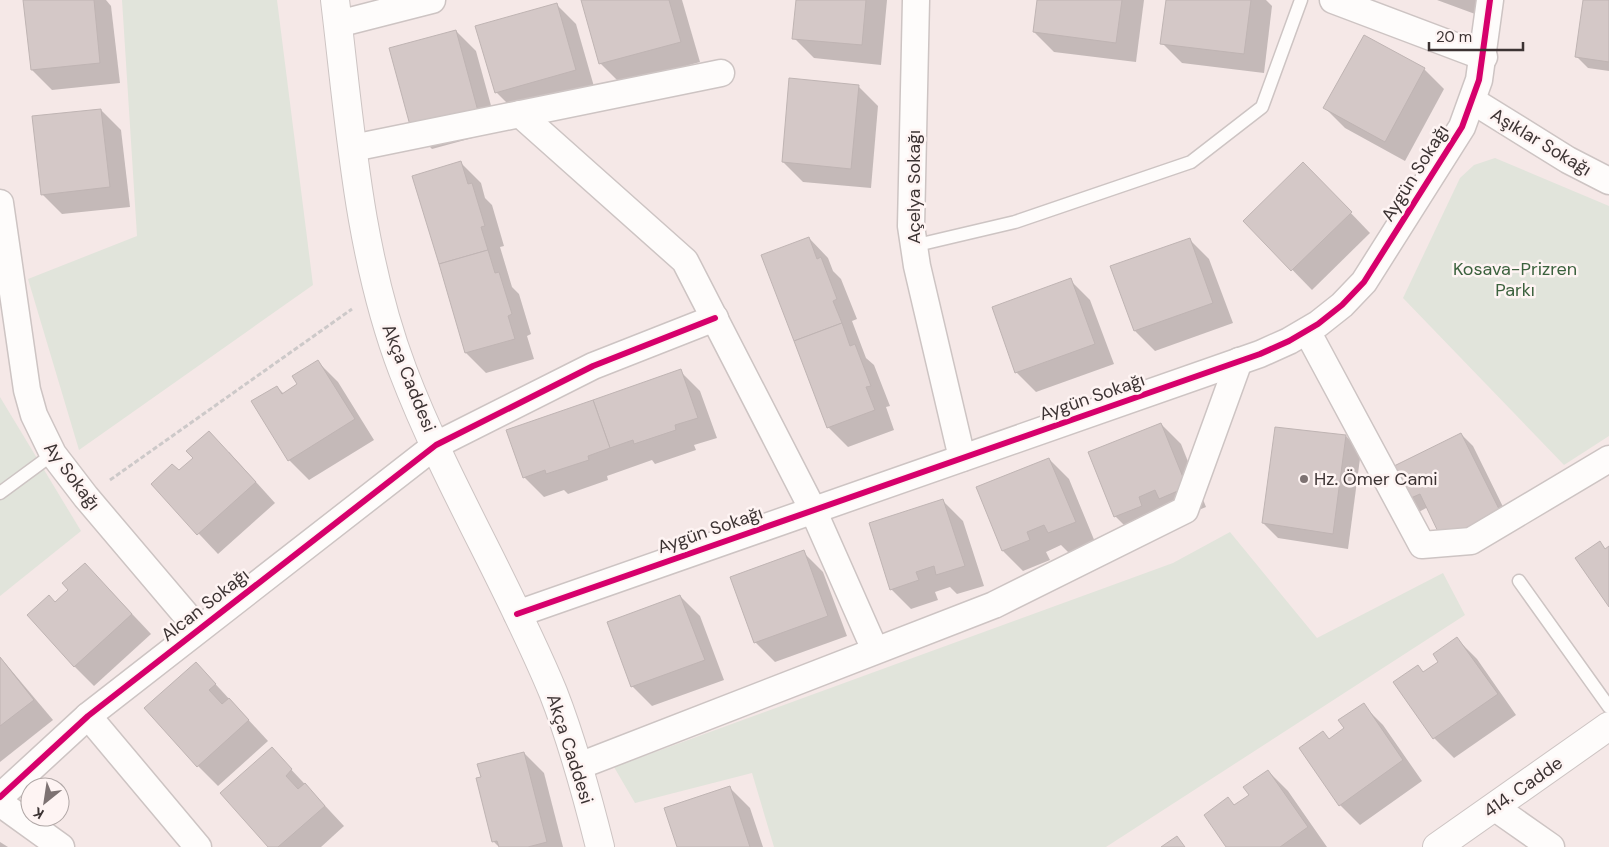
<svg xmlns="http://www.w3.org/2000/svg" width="1609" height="847" font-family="'DM Sans',sans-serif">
<rect width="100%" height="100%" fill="#f5e8e7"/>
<g fill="#e1e4db">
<polygon points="122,0 277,0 313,285 79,450 28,279 137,236"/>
<polygon points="1495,158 1609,206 1609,436 1564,465 1403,298 1460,178 1474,165"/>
<polygon points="0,397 81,531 0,596"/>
<polygon points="1230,532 1317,638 1443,573 1465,615 1106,847 774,847 752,773 635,803 614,767 1173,563"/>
</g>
<g fill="#0003">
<polygon points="25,0 106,0 111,6 120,83 52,90 32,70"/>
<polygon points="582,0 682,0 700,62 621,84 601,64"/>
<polygon points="797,0 887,0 881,65 814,58 794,38"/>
<polygon points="1038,0 1144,0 1136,62 1054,52 1034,32"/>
<polygon points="1167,0 1266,0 1272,6 1264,73 1182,63 1162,43"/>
<polygon points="1437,0 1479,0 1475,14"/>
<polygon points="1584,0 1609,0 1609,71 1588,68 1576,56"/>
<polygon points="556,4 576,24 595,90 516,112 496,92"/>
<polygon points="456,31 476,51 498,131 432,149 412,129"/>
<polygon points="1424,69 1444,89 1405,161 1345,128 1325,108"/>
<polygon points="858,86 878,106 871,188 803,182 783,162"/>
<polygon points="101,110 121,130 130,207 62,214 42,194"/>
<polygon points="461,163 481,183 485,198 492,205 504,246 500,247 512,287 519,294 531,334 527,336 534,359 486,373 466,353 414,177"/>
<polygon points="1323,184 1370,233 1312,290 1245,221"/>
<polygon points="809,238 828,258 833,271 841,279 857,319 852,321 866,358 874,365 890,406 886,407 894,430 848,447 828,427"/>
<polygon points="1189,239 1209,259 1233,323 1155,351 1135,331 1112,267"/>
<polygon points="1070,280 1090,300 1114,364 1036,392 1016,372"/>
<polygon points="318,362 338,382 374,440 309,480 289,460 277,387 284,394 299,385"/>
<polygon points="680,371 700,391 717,438 694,445 696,450 655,464 652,460 607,476 608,480 568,494 564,490 544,497 524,477"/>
<polygon points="1161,424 1181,444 1206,507 1135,536 1115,516"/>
<polygon points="1461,434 1473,446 1511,523 1443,539 1428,507 1417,513 1405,501"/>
<polygon points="1346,436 1361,451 1348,549 1278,538 1263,523"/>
<polygon points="229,452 275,503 218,554 152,484"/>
<polygon points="1049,459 1069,479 1095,542 1069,553 1061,545 1046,552 1050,560 1023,571 1003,551 978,487"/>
<polygon points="943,501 963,521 984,586 957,594 950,587 935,592 938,600 911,609 891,589"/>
<polygon points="803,552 823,572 847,636 775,662 755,642"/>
<polygon points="104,584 151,634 94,686 74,666 55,603 70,590"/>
<polygon points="680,596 700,616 724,680 652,706 632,686"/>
<polygon points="1457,639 1477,659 1516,715 1454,758 1434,738 1418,667 1424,673 1440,662"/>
<polygon points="0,657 53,720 0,762"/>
<polygon points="196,663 268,741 218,786 198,766"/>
<polygon points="1363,705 1383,725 1422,781 1360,825 1340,805 1323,733 1330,740 1346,729"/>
<polygon points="272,749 344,826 321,847 270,847"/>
<polygon points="524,753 544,773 563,847 499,847 494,842 483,777"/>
<polygon points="1268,771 1288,791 1327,847 1228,847 1228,799 1235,806 1251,795"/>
<polygon points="730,788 750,808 763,847 678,847"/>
<polygon points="0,842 8,847 0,847"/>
</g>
<g fill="#d4c8c7" stroke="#bfb4b3">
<polygon points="23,0 94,0 100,63 31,70"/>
<polygon points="581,0 669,0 681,42 599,64"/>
<polygon points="796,0 866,0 862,45 792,39"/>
<polygon points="1037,0 1122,0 1116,43 1033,32"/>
<polygon points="1166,0 1251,0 1244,54 1160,44"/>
<polygon points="1583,0 1609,0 1609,62 1575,57"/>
<polygon points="557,3 576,70 495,93 475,26"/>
<polygon points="456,30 478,111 411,129 389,48"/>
<polygon points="1364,35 1425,68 1385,142 1323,108"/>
<polygon points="789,78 859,85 851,169 782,162"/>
<polygon points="101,109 110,187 41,195 32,116"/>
<polygon points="461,161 468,184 472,183 485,226 481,227 488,250 439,264 412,176"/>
<polygon points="1303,162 1352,212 1291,271 1243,221"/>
<polygon points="809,237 817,259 821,257 837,299 833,301 842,323 794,341 761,255"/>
<polygon points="1190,238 1213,303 1134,331 1110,266"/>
<polygon points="488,250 495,273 499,272 512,314 508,316 515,339 465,353 439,264"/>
<polygon points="1071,278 1095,344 1015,373 992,307"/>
<polygon points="842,323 850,346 855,344 871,386 866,387 875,410 827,428 794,341"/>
<polygon points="318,360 355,419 288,461 251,401 277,386 282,394 297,384 292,376"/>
<polygon points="681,369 698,418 675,425 676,430 634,444 633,440 610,448 593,400"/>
<polygon points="593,400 610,448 588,456 589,460 546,474 545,470 523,478 506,430"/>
<polygon points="1161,423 1187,487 1159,499 1155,490 1139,497 1142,506 1114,517 1088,452"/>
<polygon points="1275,427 1346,435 1333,534 1262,523"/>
<polygon points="209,431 256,482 197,535 151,484 172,464 179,470 193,458 186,451"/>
<polygon points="1461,433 1500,511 1442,540 1420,494 1404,501 1388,469"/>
<polygon points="1049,458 1076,522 1048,533 1044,525 1027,532 1030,540 1002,551 976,487"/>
<polygon points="943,499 965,566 936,575 934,566 916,572 919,580 890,590 869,523"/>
<polygon points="1600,541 1605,549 1609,546 1609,607 1575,558"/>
<polygon points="804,550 828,616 754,643 730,577"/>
<polygon points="85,563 132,614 74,667 27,615 49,595 55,602 68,590 62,583"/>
<polygon points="680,595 705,660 631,687 607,622"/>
<polygon points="1457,637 1498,694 1433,739 1393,682 1418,665 1423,672 1438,662 1433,654"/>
<polygon points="0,657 34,700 0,726"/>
<polygon points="196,662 216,684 209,690 222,704 229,698 249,720 197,767 144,708"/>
<polygon points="1364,703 1403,760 1339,806 1299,748 1323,731 1329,739 1344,728 1338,720"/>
<polygon points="272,747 292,769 286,776 298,789 305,783 325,806 278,847 268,847 220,793"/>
<polygon points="524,752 547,842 528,847 499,847 497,841 492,842 476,778 481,777 477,764"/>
<polygon points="1268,770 1308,827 1280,847 1226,847 1204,815 1228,797 1234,805 1249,795 1243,787"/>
<polygon points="730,786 750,847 677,847 664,808"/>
<polygon points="1177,836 1185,847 1161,847"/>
</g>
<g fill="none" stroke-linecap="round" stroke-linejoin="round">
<g stroke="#cdc4c3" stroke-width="15">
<g id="service">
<polyline points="913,246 1015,222 1191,162 1262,107 1301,0"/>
<polyline points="0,493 53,454"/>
<polyline points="1519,581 1609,707"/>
</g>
</g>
<g stroke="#cdc4c3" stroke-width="29">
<g id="minor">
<polyline points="916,0 911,226 917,266 962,458"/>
<polyline points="1333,0 1484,57"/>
<polyline points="338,24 432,0"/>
<polyline points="1473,101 1568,160 1609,181"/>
<polyline points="520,114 685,261 813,510 875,650"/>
<polyline points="353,148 721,73"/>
<polyline points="0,203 27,390 34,415 53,454 86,497 198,629"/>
<polyline points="1307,331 1422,545 1471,541 1609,459"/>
<polyline points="517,614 1260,354 1289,341 1318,324 1342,305 1364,282 1462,127 1479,80 1490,0"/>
<polyline points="88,716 198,847"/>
<polyline points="579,766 994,605 1185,510 1239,361"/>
<polyline points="0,797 88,716 436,445 593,366 715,318"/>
<polyline points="0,803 61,847"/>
<polyline points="1494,807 1551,847"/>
</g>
</g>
<g stroke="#cdc4c3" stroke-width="30">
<g id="secondary">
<path d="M335,0C350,124 358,253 403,371C445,481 508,583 553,692C573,743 587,795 600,847"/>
<polyline points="1437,847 1609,726"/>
</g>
</g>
<polyline stroke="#cdc9c9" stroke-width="3" stroke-dasharray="5 2.5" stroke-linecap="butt" points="110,480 352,309"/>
<use href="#service" stroke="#fefcfb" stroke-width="12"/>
<use href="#minor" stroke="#fefcfb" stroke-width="26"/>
<use href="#secondary" stroke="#fefcfb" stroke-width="28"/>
<g stroke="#fef4f3" stroke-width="9">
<g id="cycleway">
<polyline points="517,614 1260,354 1289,341 1318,324 1342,305 1364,282 1462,127 1479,80 1490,0"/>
<polyline points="0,797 88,716 436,445 593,366 715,318"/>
</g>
</g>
<use href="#cycleway" stroke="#d6006c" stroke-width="6"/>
</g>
<circle fill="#7d7272" stroke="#fef4f3" stroke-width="2" cx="1304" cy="479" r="5"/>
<g text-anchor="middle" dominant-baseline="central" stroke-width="5" stroke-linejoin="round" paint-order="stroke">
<g font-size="18" fill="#3c3333" stroke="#fef4f3">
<text transform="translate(1541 142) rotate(31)">Aşıklar Sokağı</text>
<text transform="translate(1415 173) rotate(-58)">Aygün Sokağı</text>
<text transform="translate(914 187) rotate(-90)">Açelya Sokağı</text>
<text transform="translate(409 378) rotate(68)">Akça Caddesi</text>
<text transform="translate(1092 397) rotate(-19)">Aygün Sokağı</text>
<text transform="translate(72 476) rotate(53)">Ay Sokağı</text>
<text transform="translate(710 530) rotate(-19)">Aygün Sokağı</text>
<text transform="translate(205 605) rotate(-38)">Alcan Sokağı</text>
<text transform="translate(570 749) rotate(72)">Akça Caddesi</text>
<text transform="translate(1523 787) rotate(-35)">414. Cadde</text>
</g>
<g font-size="18" fill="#3b613d" stroke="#fef4f3">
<text x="1515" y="269">Kosava-Prizren<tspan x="1515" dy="21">Parkı</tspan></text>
</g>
<g font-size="18" fill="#3c3333" stroke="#fef4f3" text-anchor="start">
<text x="1314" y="479">Hz. Ömer Cami</text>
</g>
</g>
<g transform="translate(45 802) rotate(210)"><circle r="24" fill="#fef4f3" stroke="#b0a7a6"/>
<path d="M0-4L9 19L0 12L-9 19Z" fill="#7d7272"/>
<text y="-8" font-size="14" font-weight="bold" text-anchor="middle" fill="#3c3333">K</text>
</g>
<path d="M1429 42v8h94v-8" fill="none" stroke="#3c3333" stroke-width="2.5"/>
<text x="1436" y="42" font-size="15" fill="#3c3333" stroke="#fef4f3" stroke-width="4" paint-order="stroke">20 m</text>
</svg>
